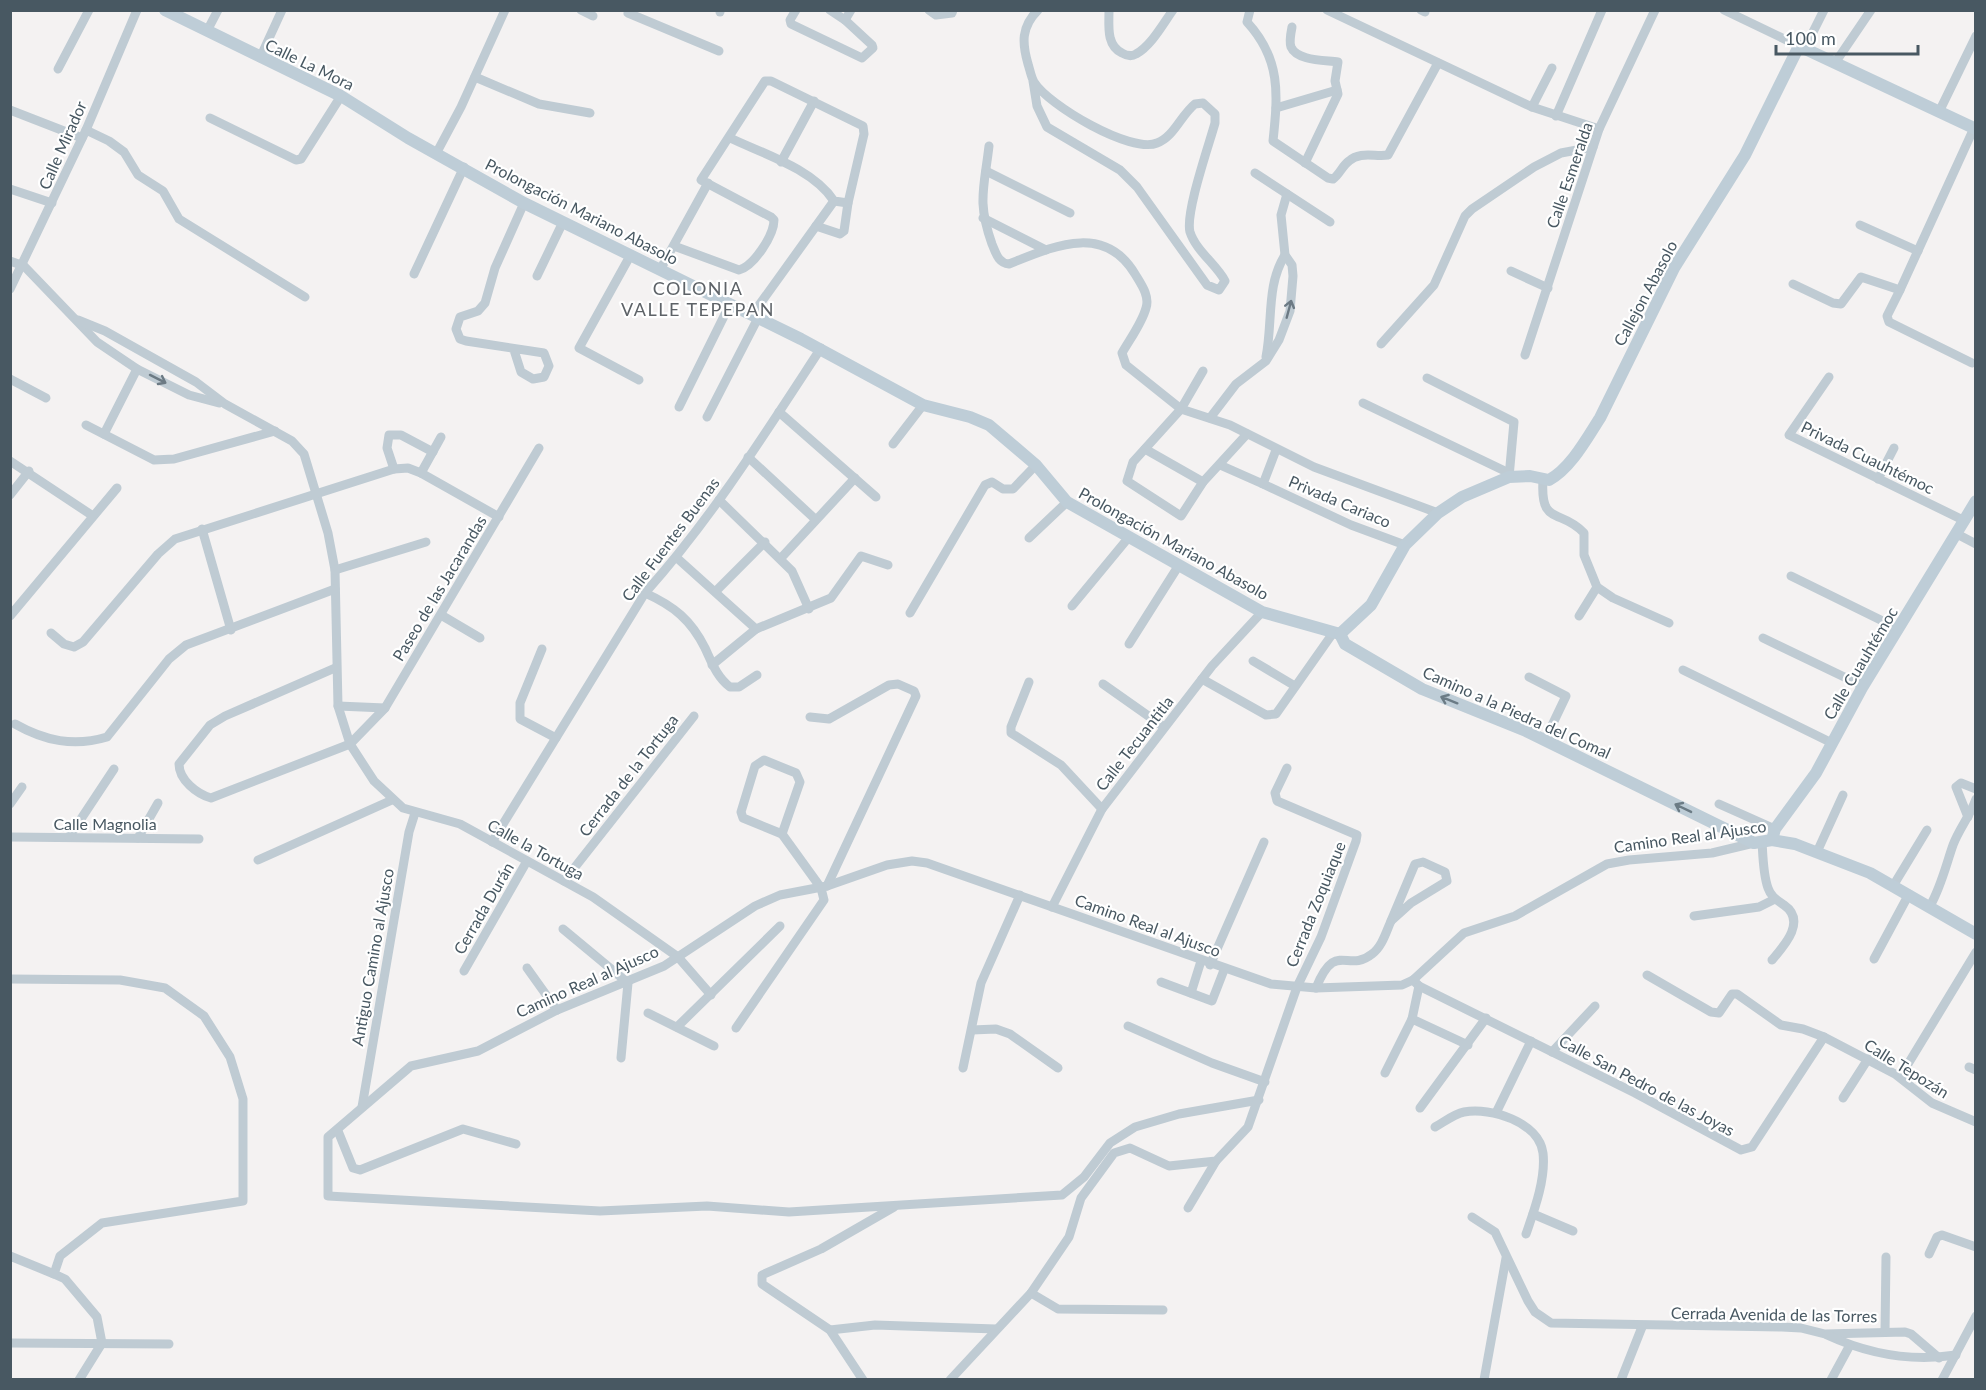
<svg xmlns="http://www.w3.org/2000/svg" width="1986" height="1390" font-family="Lato,sans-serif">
<rect width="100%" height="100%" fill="#f4f2f2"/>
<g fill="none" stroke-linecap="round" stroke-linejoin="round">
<g stroke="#bfcbd3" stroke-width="9">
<polyline points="581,10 593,16"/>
<polyline points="629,10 628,13 719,51"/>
<polyline points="796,10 790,20 791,24 862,58 873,48 872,45 845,20"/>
<polyline points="830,10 845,20 851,10"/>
<polyline points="929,10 936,15 952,13 953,10"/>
<path d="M1109,10C1109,26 1106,45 1122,53C1127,56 1131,57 1136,54C1151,46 1163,24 1173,10"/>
<path d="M1250,10L1247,22C1281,59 1278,94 1273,141L1328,178L1333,179C1340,174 1342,166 1349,161C1360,151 1375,157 1388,155L1438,63"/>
<polyline points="1327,10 1532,107 1599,129"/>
<polyline points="1421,10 1425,12"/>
<polyline points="1724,10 1799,46"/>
<polyline points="720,12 720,10"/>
<path d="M1292,27C1291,32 1289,42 1291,47C1297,61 1325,60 1338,62L1335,81L1338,94L1305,163"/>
<polyline points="207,31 218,10"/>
<polyline points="1805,48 1824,10"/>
<polyline points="260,58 282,10"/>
<polyline points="1835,63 1871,10"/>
<polyline points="58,69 89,10"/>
<polyline points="475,77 539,104 590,113"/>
<path d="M1033,81L1037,106L1047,127L1120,170L1137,187L1207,285L1219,290L1225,281C1217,265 1196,251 1190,232C1185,213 1209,145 1215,123V114L1203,103L1195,104C1181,115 1174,137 1157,143C1131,154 1048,105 1034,82C1031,77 1030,70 1028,64C1022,43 1021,27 1038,10"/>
<polyline points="1532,107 1552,68"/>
<polyline points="1276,108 1337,90"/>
<polyline points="10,110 82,138"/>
<polyline points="1939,112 1976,36"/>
<polyline points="1556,116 1602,10"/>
<polyline points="210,118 296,160 301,159 341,96"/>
<polyline points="86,130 109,141 124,152 138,175 163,191 179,219 305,297"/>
<path d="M989,146C984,189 977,202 992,244C996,253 998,263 1009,264C1052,247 1104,222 1135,274C1141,284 1150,296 1146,308C1142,323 1130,339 1122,353L1126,365L1181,409L1230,425L1314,467L1438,513"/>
<polyline points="437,152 461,107 505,10"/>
<polyline points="781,162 814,101"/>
<polyline points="986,171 1070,213"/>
<polyline points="1255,173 1330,222"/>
<polyline points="10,189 52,203"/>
<polyline points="983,218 1046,250"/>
<polyline points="1860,225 1918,251"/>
<polyline points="816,226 840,234 844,231 848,203"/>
<path d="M674,246L739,270C754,266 774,235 774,220L771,217L701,180L765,81H771L863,126L864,134L848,203L834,201C813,169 764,154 730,138"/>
<polyline points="630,256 579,348 639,380"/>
<polyline points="10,261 24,266 97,342 137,369 189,395 219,403"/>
<polyline points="660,270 708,183"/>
<polyline points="1511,271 1548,288"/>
<polyline points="414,274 464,167"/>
<polyline points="537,276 563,222"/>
<polyline points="1793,284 1833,303 1841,304 1861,277 1900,290 1974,128"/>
<polyline points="10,289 86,130 137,10"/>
<polyline points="1900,290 1887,316 1889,322 1972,363"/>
<polyline points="752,315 834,201"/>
<polyline points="78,320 105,331 196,382 225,404 292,441 304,454 328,533 335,570 338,706 350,744 374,781 403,808 460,824 593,897 678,957 711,995"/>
<polyline points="1381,344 1434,285 1465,216 1472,209 1534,167 1561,153 1593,147"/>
<polyline points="514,350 521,372 533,379 544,377 549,366 544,353 466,341 460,339 456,329 460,317 478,311 485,303 495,268 524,203"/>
<polyline points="1525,355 1599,129 1655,10"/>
<path d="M1266,357C1273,322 1266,285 1285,255"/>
<polyline points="1203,371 1181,409 1133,462 1127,481 1181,516 1203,482 1247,434"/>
<polyline points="1829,377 1789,435 1965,521"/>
<polyline points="1427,378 1514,422 1509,477"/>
<polyline points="10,379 46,398"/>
<polyline points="1363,403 1509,473"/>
<polyline points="679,407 730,304"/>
<polyline points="779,412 876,497"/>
<polyline points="707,417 758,318"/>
<polyline points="1210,418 1236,384 1266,361 1279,340 1290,311 1293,276 1292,265 1285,255 1281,215 1287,194"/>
<polyline points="86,425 154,460 174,459 275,431"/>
<polyline points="104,434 137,369"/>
<polyline points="893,444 923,405"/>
<polyline points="1145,449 1203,482"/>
<polyline points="1276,450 1263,484 1351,525 1405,545"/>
<polyline points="748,457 815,519"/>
<polyline points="10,461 93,516"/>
<polyline points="1220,465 1263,484"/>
<polyline points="394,469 387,448 389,435 401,435 433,452"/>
<polyline points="421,473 441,437"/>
<polyline points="1878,479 1894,448"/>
<path d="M1543,480C1540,527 1561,508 1584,533V555L1597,587L1613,598L1669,623"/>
<polyline points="10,495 29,471"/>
<polyline points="719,500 792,571 809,609"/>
<polyline points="202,529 231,630"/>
<polyline points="1957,534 1976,544"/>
<polyline points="1029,538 1067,502"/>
<polyline points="677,558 756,629 831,598 861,556 888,565"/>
<polyline points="781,558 855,478"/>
<polyline points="335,570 426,542"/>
<polyline points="1791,576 1899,629"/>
<polyline points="716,591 765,542"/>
<path d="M645,593C674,606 691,620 705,648C712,663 717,677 730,687H739L757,675"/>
<polyline points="1072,606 1129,537"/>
<polyline points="910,613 985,485 992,482 1003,489 1013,489 1036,465"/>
<polyline points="441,615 480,638"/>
<polyline points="10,616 117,488"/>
<polyline points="1579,616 1597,587"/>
<polyline points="51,633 64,644 74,647 83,642 158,554 175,539 394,469 408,468 421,473 499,517"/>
<polyline points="1763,638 1863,686"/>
<polyline points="1129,644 1179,565"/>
<polyline points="542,649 520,703 520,719 556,738"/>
<polyline points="1253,661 1295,686"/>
<polyline points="712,665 756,629"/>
<path d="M335,668L225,716L210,725L179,764C179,780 197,794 211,798L350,744L385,708L539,448"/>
<polyline points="1683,670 1832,743"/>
<polyline points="1529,677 1566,696 1545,740"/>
<polyline points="1202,679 1266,715 1276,714 1333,633"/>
<polyline points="1029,682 1011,727 1011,733 1061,765 1102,809"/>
<polyline points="1103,684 1164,727"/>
<polyline points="338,706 385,708"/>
<polyline points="810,717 829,719 889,685 898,684 914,691 916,696 827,886"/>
<path d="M15,724C45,741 74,747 107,737L169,659L186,645L335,589"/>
<polygon points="764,760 796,773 800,782 782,834 743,818 741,812 755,766"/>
<polyline points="10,804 22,787"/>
<polyline points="1719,804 1775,829"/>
<polyline points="1968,817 1956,787 1961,783 1976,789"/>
<polyline points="10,837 199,839"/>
<polyline points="69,837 114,769"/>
<polyline points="138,838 158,803"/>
<path d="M1762,841C1763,857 1763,874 1768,888C1771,897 1777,900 1784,905C1807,921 1784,946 1772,960"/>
<path d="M492,842L645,593C712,518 766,432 821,348"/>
<polyline points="1817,852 1843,795"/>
<polyline points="258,860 392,800"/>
<polygon points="1423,862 1445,872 1447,881 1411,903 1391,921 1415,864"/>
<polyline points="564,881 694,716"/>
<polyline points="1893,886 1927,830"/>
<path d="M1930,906C1941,887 1946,865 1953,845C1959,829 1970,816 1976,799"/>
<polyline points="1052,907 1102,809 1212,666 1262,612"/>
<polyline points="1694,916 1759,907 1775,899"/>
<polyline points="563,929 628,983 621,1058"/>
<polyline points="1874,959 1909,894"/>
<polyline points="1210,965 1264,842"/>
<polyline points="527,968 557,1010"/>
<polyline points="464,971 527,861"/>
<polyline points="1647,975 1711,1012 1719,1013 1732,994 1737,994 1781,1025 1803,1029 1824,1037 1895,1074 1932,1103 1976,1122"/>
<polyline points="10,979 120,980 165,988 204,1016 230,1057 243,1099 243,1201 102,1223 60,1256 54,1274 65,1279 97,1317 102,1343 79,1380"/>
<polyline points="1413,980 1419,986 1635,1093 1741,1150 1752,1147 1824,1037"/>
<polyline points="1161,982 1212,1001 1224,970"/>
<path d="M1316,988C1336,939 1347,974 1372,954C1382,947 1386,932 1391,921"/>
<polyline points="1191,993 1201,961"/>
<polyline points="648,1013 714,1046"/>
<polyline points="1412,1019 1419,986"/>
<polyline points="1128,1026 1212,1063 1265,1082"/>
<polyline points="677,1027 780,926"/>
<polyline points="736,1028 824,900 821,888 782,834"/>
<polyline points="972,1030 996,1029 1010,1034 1058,1068"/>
<polyline points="1552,1052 1595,1006"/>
<polyline points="1908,1064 1976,952"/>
<polyline points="1969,1067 1976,1070"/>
<polyline points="963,1068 981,983 1020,895"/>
<polyline points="1385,1073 1412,1019 1468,1045"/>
<polyline points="1843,1098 1868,1059"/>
<polyline points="1259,1100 1179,1114 1135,1127 1110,1143 1084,1177 1062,1195 789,1212 707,1206 600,1211 328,1196 328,1137 411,1066 478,1051 557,1010 664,966 755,906 780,895 827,886 887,865 912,861 927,863 1271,984 1316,988 1402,985 1413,980 1464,933 1515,916 1607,864 1629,860 1712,853 1754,843"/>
<polyline points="362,1107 409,832 415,813"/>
<polyline points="1420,1108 1486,1018"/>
<polyline points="1496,1113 1531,1041"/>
<path d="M1435,1127C1444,1122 1454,1114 1464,1112C1491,1107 1539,1122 1543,1153C1546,1179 1534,1211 1526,1234"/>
<polyline points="338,1131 353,1168 360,1170 463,1129 516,1144"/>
<polyline points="1188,1208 1216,1161"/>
<polyline points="1533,1214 1573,1231"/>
<polyline points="1472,1217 1495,1232 1528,1301 1535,1312 1551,1323 1782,1327 1801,1328 1825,1334 1905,1332 1911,1334 1939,1358"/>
<polyline points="1929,1254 1937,1237 1942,1235 1976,1247"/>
<polyline points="10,1256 54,1274"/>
<polyline points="1031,1293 1058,1309 1163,1310"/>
<polyline points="830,1330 875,1325 996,1329"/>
<polyline points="1885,1332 1886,1257"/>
<path d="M1827,1335C1868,1354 1910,1362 1956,1355"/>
<polyline points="10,1343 169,1344"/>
<polyline points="863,1380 830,1330 762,1284 762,1275 821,1249 894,1207"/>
<polyline points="950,1380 1031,1293 1069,1237 1081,1198 1114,1153 1130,1148 1169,1166 1216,1161 1248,1127 1297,987 1321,937 1356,841 1357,835 1277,801 1275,793 1287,768"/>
<polyline points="1484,1380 1506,1258"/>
<polyline points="1621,1380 1642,1327"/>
<polyline points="1831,1380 1850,1345"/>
<polyline points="1942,1380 1976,1316"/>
</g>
<g stroke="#becdd7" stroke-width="12">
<polyline points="165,10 341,96 408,138 524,203 801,339 923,405 970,417 989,425 1036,465 1067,502 1262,612 1340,634"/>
<path d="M1340,634L1371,605L1405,545L1438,513L1462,497L1509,477L1530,476L1549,480C1571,468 1587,438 1600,418L1674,268L1745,155L1799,46L1976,129"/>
<polyline points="1340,634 1345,644 1422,689 1526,731 1754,843 1772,840 1795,844 1870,873 1976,934"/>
<polyline points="1772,840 1775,829 1816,773 1863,686 1976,501"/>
</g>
</g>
<defs><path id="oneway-shaft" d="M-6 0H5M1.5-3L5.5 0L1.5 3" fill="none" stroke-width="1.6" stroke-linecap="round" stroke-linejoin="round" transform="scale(1.5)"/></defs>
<g stroke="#6c7a84">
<use href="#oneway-shaft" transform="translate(1289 309) rotate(-75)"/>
<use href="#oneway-shaft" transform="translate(158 379) rotate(27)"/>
</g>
<g stroke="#6b7b85">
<use href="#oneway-shaft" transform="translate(1449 700) rotate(-158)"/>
<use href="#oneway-shaft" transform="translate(1683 808) rotate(-154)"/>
</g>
<g text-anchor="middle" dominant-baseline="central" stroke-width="4.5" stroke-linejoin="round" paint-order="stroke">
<g font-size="16" fill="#485862" stroke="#fff">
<text transform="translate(310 64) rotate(26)">Calle La Mora</text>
<text transform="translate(62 145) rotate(-66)">Calle Mirador</text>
<text transform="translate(1569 175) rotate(-71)">Calle Esmeralda</text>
<text transform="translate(582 211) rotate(27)">Prolongación Mariano Abasolo</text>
<text transform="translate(1645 293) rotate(-62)">Callejon Abasolo</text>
<text transform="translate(1868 457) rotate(26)">Privada Cuauhtémoc</text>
<text transform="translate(1340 501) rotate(23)">Privada Cariaco</text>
<text transform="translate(670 539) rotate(-53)">Calle Fuentes Buenas</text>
<text transform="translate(1174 543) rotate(29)">Prolongación Mariano Abasolo</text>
<text transform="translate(439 588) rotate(-59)">Paseo de las Jacarandas</text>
<text transform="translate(1860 663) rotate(-59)">Calle Cuauhtémoc</text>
<text transform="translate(1517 712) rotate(24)">Camino a la Piedra del Comal</text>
<text transform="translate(1134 743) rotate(-52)">Calle Tecuantitla</text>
<text transform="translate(628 775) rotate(-52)">Cerrada de la Tortuga</text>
<text x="105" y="823">Calle Magnolia</text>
<text transform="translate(1690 836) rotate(-8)">Camino Real al Ajusco</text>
<text transform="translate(536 849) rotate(29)">Calle la Tortuga</text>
<text transform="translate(1315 904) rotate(-68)">Cerrada Zoquiaque</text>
<text transform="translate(483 908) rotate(-60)">Cerrada Durán</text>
<text transform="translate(1148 925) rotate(20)">Camino Real al Ajusco</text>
<text transform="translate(372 957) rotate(-80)">Antiguo Camino al Ajusco</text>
<text transform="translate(587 981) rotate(-24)">Camino Real al Ajusco</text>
<text transform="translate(1907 1068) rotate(32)">Calle Tepozán</text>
<text transform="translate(1647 1085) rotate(28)">Calle San Pedro de las Joyas</text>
<text transform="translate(1774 1314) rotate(1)">Cerrada Avenida de las Torres</text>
</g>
<g font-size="18" letter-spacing="1.5" fill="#5e6368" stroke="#fff">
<text x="698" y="288">COLONIA<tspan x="698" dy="21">VALLE TEPEPAN</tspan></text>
</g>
</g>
<rect width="1986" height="1390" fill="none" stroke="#485862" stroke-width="24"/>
<path d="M1776 45v9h142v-9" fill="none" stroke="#485862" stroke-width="3"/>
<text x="1785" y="45" font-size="18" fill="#485862" stroke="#ffffff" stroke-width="4.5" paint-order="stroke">100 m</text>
</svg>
